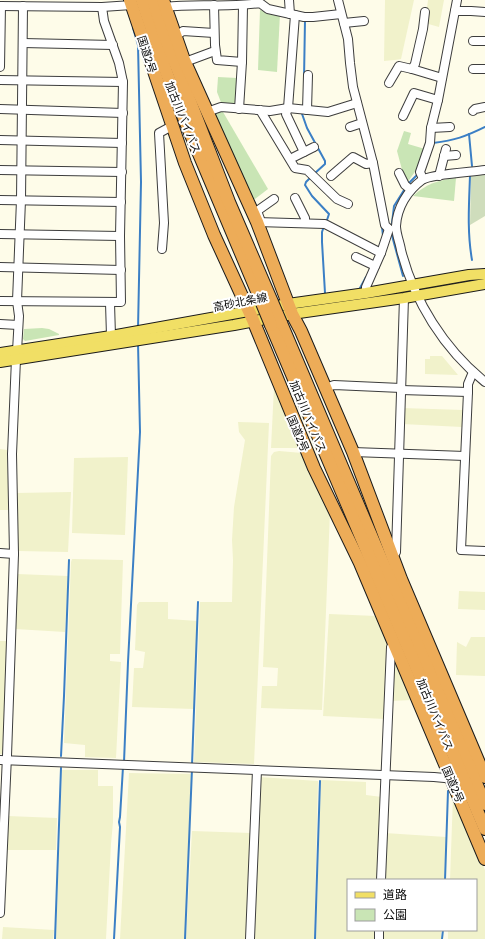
<svg xmlns="http://www.w3.org/2000/svg" width="485" height="939" font-family="Literata,'Noto Sans JP',serif">
<rect width="100%" height="100%" fill="#fefce9"/>
<g fill="#f1f2cb">
<polygon points="385,0 414,0 401,59 395,60 384,61"/>
<polygon points="428,0 444,0 439,27 425,23"/>
<polygon points="430,356 442,356 458,375 425,374 425,359 430,359"/>
<polygon points="274,387 301,448 271,448"/>
<polygon points="402,408 463,410 462,427 402,424"/>
<polygon points="238,422 269,423 254,764 194,762 200,602 232,602 233,560 232,540 234,507 245,440 239,432"/>
<polygon points="0,449 7,450 9,510 0,510"/>
<polygon points="279,451 302,453 330,512 322,710 261,708 262,686 277,686 278,668 263,667 271,456 274,452"/>
<polygon points="128,457 125,535 72,533 74,458"/>
<polygon points="71,492 68,552 18,551 16,493"/>
<polygon points="72,559 123,560 120,654 110,654 110,661 121,662 116,758 85,757 85,745 64,743 71,562"/>
<polygon points="17,574 68,576 65,632 15,629"/>
<polygon points="459,591 485,592 485,610 458,609"/>
<polygon points="139,602 168,602 168,619 198,621 194,709 132,707 134,668 143,668 145,652 135,650 137,605"/>
<polygon points="329,614 376,616 388,643 385,719 323,716"/>
<polygon points="471,637 485,637 485,676 456,675 457,642 466,647"/>
<polygon points="0,641 8,641 3,754 0,754"/>
<polygon points="392,653 412,700 390,701"/>
<polygon points="62,770 98,770 98,786 113,786 113,822 111,844 106,939 56,939"/>
<polygon points="129,773 192,774 185,939 120,939"/>
<polygon points="259,777 318,781 314,939 252,939"/>
<polygon points="321,780 366,782 366,795 382,797 378,880 348,880 348,930 376,930 376,939 316,939"/>
<polygon points="453,796 454,797 485,870 485,939 448,939 448,930 476,930 476,880 450,880"/>
<polygon points="8,816 57,818 56,850 5,850"/>
<polygon points="192,831 251,833 248,939 186,939"/>
<polygon points="385,833 446,837 444,880 383,880"/>
<polygon points="3,927 54,930 53,939 2,939"/>
<rect x="381" y="930" width="60" height="9"/>
</g>
<g fill="#c9e5b5">
<polygon points="260,10 280,14 277,72 258,70"/>
<polygon points="218,77 237,78 237,101 233,104 222,105 217,92"/>
<polygon points="216,112 223,112 268,189 251,202 214,116"/>
<polygon points="404,131 411,133 408,144 425,149 419,166 407,183 404,177 397,151"/>
<path d="M456,178L454,201L413,196C426,184 438,180 456,178Z"/>
<polygon points="42,328 49,329 59,334 59,335 25,341 23,339 24,329"/>
</g>
<polygon fill="#cfddbc" points="485,173 485,216 470,225 471,176"/>
<g fill="none" stroke-linecap="round" stroke-linejoin="round">
<g stroke="#3b7fc5" stroke-width="2">
<polyline points="133,28 138,45 141,182 138,329"/>
<polyline points="304,79 305,20"/>
<polyline points="301,111 307,128 325,161 325,164 314,174"/>
<polyline points="469,134 472,166"/>
<path d="M433,143C455,140 465,137 485,127"/>
<path d="M470,176C469,204 467,232 472,260"/>
<polyline points="311,177 306,182 305,185 312,196 329,214 326,223"/>
<polyline points="408,184 418,174"/>
<polyline points="392,223 394,206 406,187"/>
<polyline points="324,226 322,232 322,242 325,293"/>
<polyline points="382,227 383,236"/>
<polyline points="391,232 403,276"/>
<polyline points="360,288 366,277"/>
<polyline points="61,756 64,696 69,560"/>
<polyline points="124,762 128,662 140,432 138,343"/>
<polyline points="192,765 198,602"/>
<polyline points="445,880 448,791"/>
<polyline points="55,939 61,768"/>
<polyline points="114,939 120,827 119,822 120,817 123,767"/>
<polyline points="185,939 192,769"/>
<polyline points="315,939 320,781"/>
<polyline points="442,939 443,930"/>
</g>
<g stroke="#3d3d3d" stroke-width="10">
<g id="minor">
<polyline points="289,0 290,14"/>
<polyline points="338,0 348,39 350,63 353,87 373,163 385,225 389,229"/>
<polyline points="214,5 215,45 217,60 242,62"/>
<polyline points="0,6 102,7 132,5"/>
<path d="M165,7C197,3 229,8 260,3L268,9L304,17H313L341,14"/>
<polyline points="455,11 471,11 485,12"/>
<polyline points="425,12 423,29 415,64 412,69 442,78"/>
<polyline points="295,15 288,108 286,114 304,152"/>
<polyline points="344,23 364,21"/>
<polyline points="176,36 183,31 214,33"/>
<polyline points="473,41 485,41"/>
<polyline points="23,43 113,45"/>
<polyline points="185,62 212,52"/>
<polyline points="0,67 1,6"/>
<polyline points="473,69 485,69"/>
<polyline points="0,80 123,82"/>
<polyline points="389,83 399,66 412,69"/>
<polyline points="0,109 123,113"/>
<polyline points="239,109 242,62 243,6"/>
<polyline points="260,110 295,168 307,170 337,199 348,204"/>
<polyline points="307,110 308,75"/>
<polyline points="473,111 475,109 485,107"/>
<polyline points="207,112 221,107 270,111 288,108 328,112 357,103"/>
<polyline points="403,116 414,93 438,100"/>
<polyline points="350,127 362,123"/>
<polyline points="431,128 450,127"/>
<polyline points="0,140 122,143"/>
<polyline points="444,156 456,155"/>
<polyline points="294,157 314,147"/>
<polyline points="0,170 122,172"/>
<path d="M485,170C472,172 431,174 422,180C407,191 397,208 396,226C396,234 400,243 401,250C414,301 444,349 485,382"/>
<polyline points="399,173 405,185 411,190"/>
<polyline points="331,176 353,157 366,164 373,163"/>
<polyline points="439,176 446,149"/>
<polyline points="423,179 420,172 430,143 431,128 438,100 457,0"/>
<polyline points="295,198 305,218 305,223"/>
<polyline points="0,200 121,202"/>
<polyline points="260,219 257,211 274,199"/>
<polyline points="257,222 325,224 381,253"/>
<polyline points="0,234 120,236"/>
<polyline points="162,249 164,223 159,133 172,126"/>
<polyline points="356,257 375,266"/>
<polyline points="0,267 121,270"/>
<polyline points="366,293 366,287 381,253 389,229"/>
<polyline points="0,301 121,302 120,236 123,82 119,63 104,21 102,7"/>
<polyline points="110,303 111,336"/>
<polyline points="0,324 18,325"/>
<polyline points="17,351 19,316 17,301 21,200 23,6"/>
<polyline points="473,372 468,384 468,392 461,550 485,551"/>
<polyline points="325,388 334,385 401,388"/>
<polyline points="401,390 468,392"/>
<polyline points="353,452 465,456"/>
<polyline points="0,553 14,554"/>
<polyline points="393,556 396,552 404,298"/>
<polyline points="0,760 434,777 455,779"/>
<polyline points="381,880 391,647 394,642"/>
<polyline points="0,913 7,756 14,554 12,454 16,359"/>
<polyline points="250,939 257,770"/>
<polyline points="379,939 379,930"/>
</g>
</g>
<g stroke="#1b1b1b" stroke-width="12">
<g id="major">
<polyline points="0,353 111,336 288,304 366,293 469,275 485,274"/>
<polyline points="0,362 234,325 292,314 404,298 485,284"/>
</g>
</g>
<g stroke="#1b1b1b" stroke-width="14">
<g id="highway">
<polyline points="130,0 185,163 214,235 253,320 314,468 360,563 485,859"/>
<polyline points="142,0 167,74 186,123 262,303"/>
<polyline points="153,0 164,34 229,202 272,302"/>
<polyline points="163,0 184,60 257,222 292,314 301,331 353,452 401,579 485,777"/>
<polyline points="281,323 485,804"/>
<polyline points="271,325 485,829"/>
</g>
</g>
<use href="#minor" stroke="#fff" stroke-width="8"/>
<use href="#major" stroke="#f1df65" stroke-width="10"/>
<use href="#highway" stroke="#edac58" stroke-width="12"/>
<g stroke="#1b1b1b" stroke-width="14" stroke-linecap="butt">
<g id="highway-bridge">
<polyline points="272,302 281,323"/>
<polyline points="262,303 271,325"/>
</g>
</g>
<use href="#highway-bridge" stroke="#edac58" stroke-width="12"/>
</g>
<g text-anchor="middle" dominant-baseline="central" stroke-width="4" stroke-linejoin="round" paint-order="stroke">
<g font-size="11" fill="#0a0a0a" stroke="#fff">
<text transform="translate(148 54) rotate(72)">国道2号</text>
<text transform="translate(184 117) rotate(68)">加古川バイパス</text>
<text transform="translate(240 301) rotate(-11)">高砂北条線</text>
<text transform="translate(309 416) rotate(67)">加古川バイパス</text>
<text transform="translate(299 433) rotate(67)">国道2号</text>
<text transform="translate(436 714) rotate(67)">加古川バイパス</text>
<text transform="translate(454 784) rotate(67)">国道2号</text>
</g>
</g>
<rect x="347" y="879" width="130" height="52" fill="#ffffff" stroke="#9d9d9d"/>
<rect x="355" y="892" width="20" height="6" fill="#f1df65" stroke="#9d9d9d"/>
<text x="383" y="899" font-size="12" fill="#0a0a0a">道路</text>
<rect x="355" y="909" width="20" height="12" fill="#c9e5b5" stroke="#9d9d9d"/>
<text x="383" y="919" font-size="12" fill="#0a0a0a">公園</text>
</svg>
